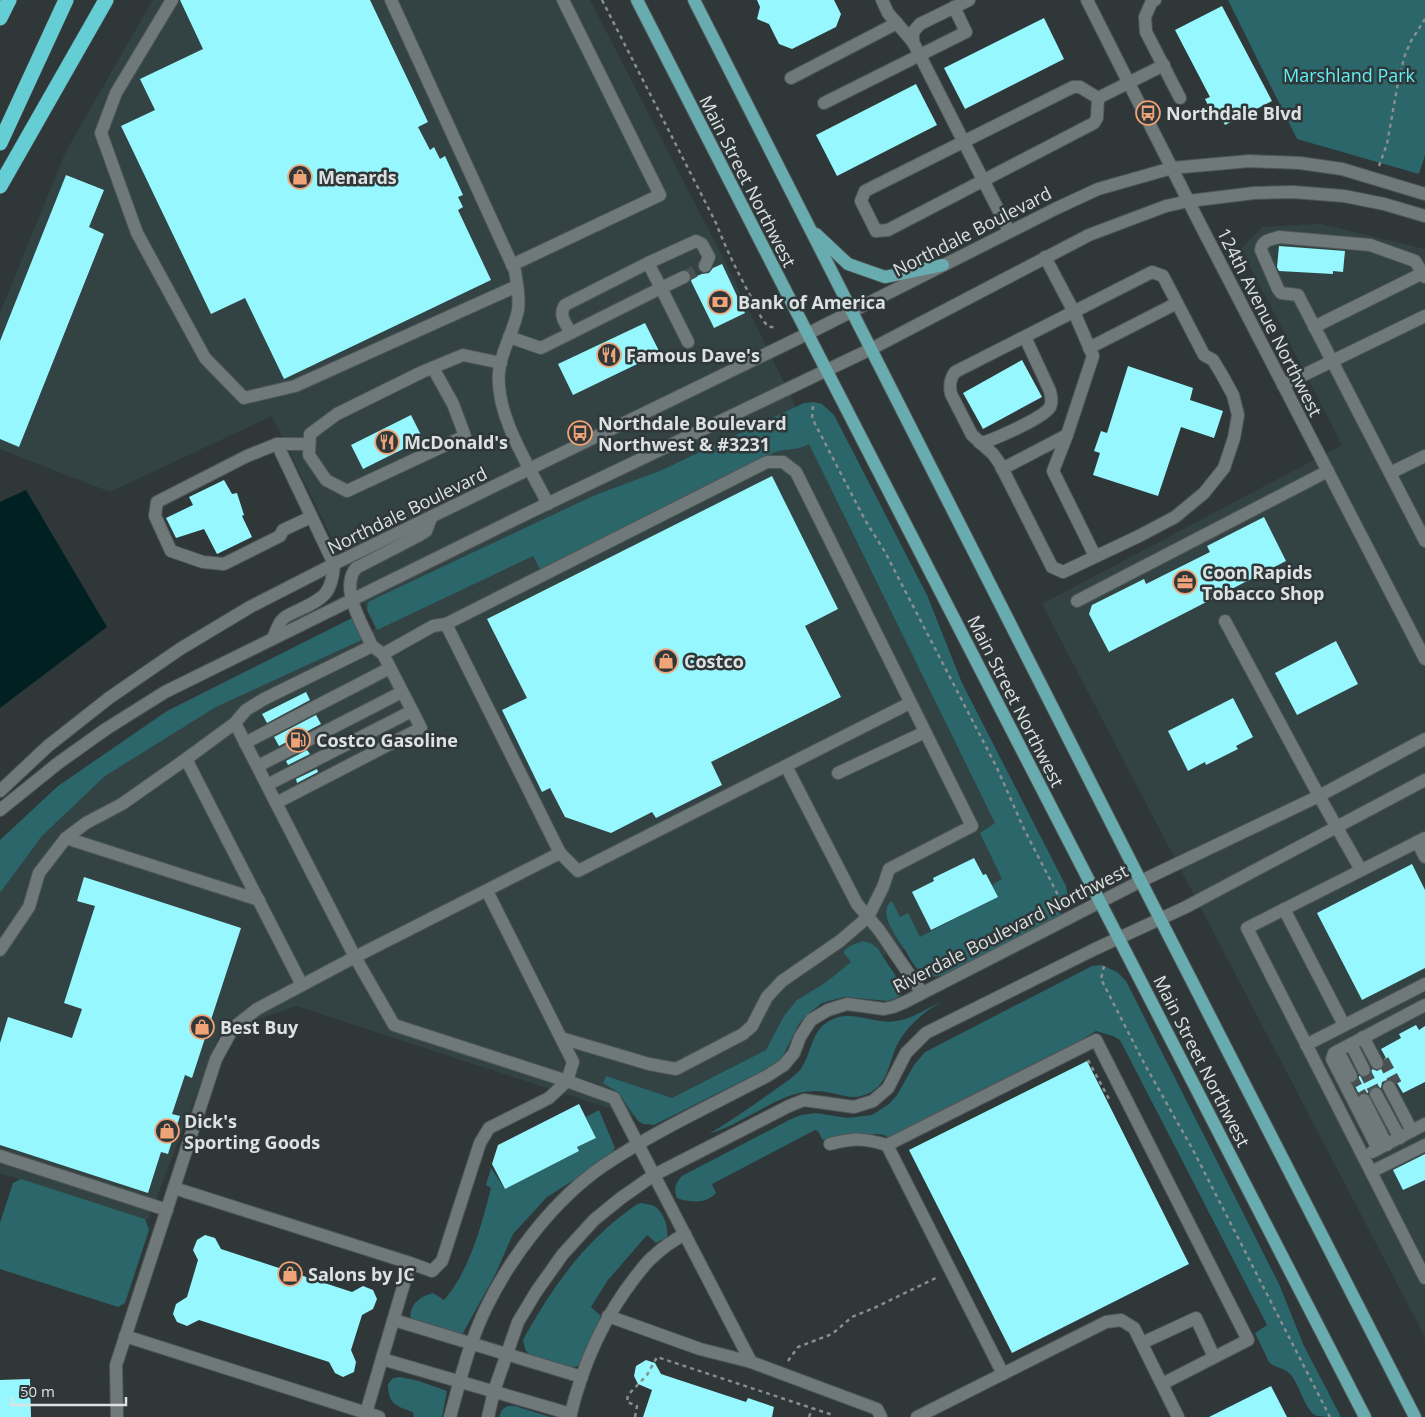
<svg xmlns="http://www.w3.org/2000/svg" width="1425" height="1417" font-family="'Open Sans',sans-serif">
<rect width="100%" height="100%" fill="#2f3738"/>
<g fill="#334344">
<polygon points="153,0 590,0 721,254 1033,888 912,947 862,962 791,1008 769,1055 645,1120 296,1006 220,1033 148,1220 0,1173 0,893 42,836 110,771 216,707 376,628 272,416 110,492 0,449 0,313 66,151"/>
<polygon points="1321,224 1425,249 1425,1337 1042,604 1342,445 1241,249 1262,227"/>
</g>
<g fill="#2a666a">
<polygon points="1228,0 1425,0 1425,155 1419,174 1297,139"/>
<path d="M814,402L822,404L834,415L927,595L962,683L1066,886C1069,897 1067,905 1060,915L948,973C940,977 933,978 925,974C915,970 910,958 905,950C898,939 876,911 892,901L900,917L908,913L920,937L996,897L992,885L1002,879L980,833L995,823L809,444C795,452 787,447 773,453L540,569L533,556L377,630L367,610L368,602L372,600L593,496L662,470L804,403Z"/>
<polygon points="358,615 368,637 216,707 105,776 42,836 0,893 0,840 58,786 167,711"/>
<polygon points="863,941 872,944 878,949 901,984 902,994 896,998 888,1001 844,997 822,1003 807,1015 799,1024 785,1052 780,1060 760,1072 654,1125 643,1124 638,1121 618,1092 603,1083 606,1076 672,1098 766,1050 784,1016 797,1000 825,983 851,962 843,952 850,946"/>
<path d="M1102,965L1117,972L1126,981L1279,1284L1304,1346L1341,1417C1334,1417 1323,1417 1317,1416C1304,1411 1300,1383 1289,1373C1284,1368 1274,1368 1269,1362L1255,1333L1267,1325L1120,1040L1113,1036L1096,1031L1044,1062L889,1138L884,1135L876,1134L834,1137L824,1140L822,1139L818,1131L815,1130L712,1184L716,1193C706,1204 690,1203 677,1198C673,1188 676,1183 682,1176L791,1119L801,1115L816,1113L847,1118L872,1115L889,1104L897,1095L914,1065L925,1052L1092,966Z"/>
<path d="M942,1001C924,1012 908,1025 898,1043C889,1060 889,1082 871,1092C851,1104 835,1090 815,1091C788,1091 764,1109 741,1120C731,1126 720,1130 709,1134C732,1120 754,1105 776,1089C784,1083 794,1077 800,1070C812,1054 810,1032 829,1021C851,1008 873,1025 896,1021C912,1019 928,1008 942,1001Z"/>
<path d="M599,1110L615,1148L610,1155L585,1173L547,1197L513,1234L495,1275L463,1333L457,1339L411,1322C408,1305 419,1297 433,1293L444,1300C469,1272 482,1224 491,1188L486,1185L491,1168L505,1189L578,1151L577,1147L596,1138L586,1117Z"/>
<polygon points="21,1179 145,1219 149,1230 125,1303 118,1307 0,1269 0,1223 13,1183"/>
<path d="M641,1203C645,1204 650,1204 654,1206C663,1211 669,1227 667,1237L656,1243L647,1235L608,1280L591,1307L601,1316L582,1361L578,1366L570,1368L529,1355L525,1349L523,1340C552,1287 586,1239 636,1205Z"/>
<path d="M400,1377L419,1381L447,1391L442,1417H414L413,1412C396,1406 388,1404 388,1384L393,1378Z"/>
<polygon points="507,1406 515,1406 550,1417 499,1417 502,1410"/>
</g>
<polygon fill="#002022" points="26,490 107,627 0,708 0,502"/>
<g fill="#96f8fe">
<polygon points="180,0 370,0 428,122 418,127 430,150 434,147 440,159 445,156 463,195 458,197 463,207 458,210 491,280 284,379 245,298 211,314 121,126 155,110 140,79 203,49"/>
<polygon points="757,0 834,0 841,14 836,27 792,49 779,44 769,24 757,19 760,7"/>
<polygon points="1222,6 1272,101 1225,125 1216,108 1211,111 1205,99 1210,97 1175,30"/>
<polygon points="1044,18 1064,59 965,109 944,68"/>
<polygon points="916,84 937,125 837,176 816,135"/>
<polygon points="66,175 104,190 89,227 104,234 19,447 0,439 0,341"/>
<polygon points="1279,246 1345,251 1343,272 1333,271 1333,274 1279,271 1277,267"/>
<polygon points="722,264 745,313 714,328 691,281 692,278 702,274 709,273 713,268"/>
<polygon points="645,323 660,353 573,395 558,364"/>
<polygon points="1022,360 1042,397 983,429 963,393"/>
<polygon points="1128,366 1193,388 1190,400 1223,411 1214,438 1181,427 1158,496 1093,475 1100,453 1094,451 1101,431 1107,433"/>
<polygon points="411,415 423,439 363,469 351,445"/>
<polygon points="772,476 838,609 805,626 841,697 711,762 722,785 656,818 652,812 611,833 565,817 550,788 542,792 502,710 527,698 487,619"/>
<polygon points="224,480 232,494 237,493 244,515 242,516 252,537 217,554 204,529 176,538 166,518 193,505 189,497"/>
<polygon points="1264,517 1286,561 1109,652 1089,614 1092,605 1144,579 1146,584 1210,552 1207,546"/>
<polygon points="1336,641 1358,684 1297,715 1275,673"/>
<polygon points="306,692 310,700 267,723 262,714"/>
<polygon points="1233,698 1253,737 1236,746 1238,749 1206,765 1205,762 1188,771 1168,731"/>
<polygon points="316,715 321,724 279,746 274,737"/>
<polygon points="307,750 310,754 288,765 286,761"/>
<polygon points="317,769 318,772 297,783 296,779"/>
<polygon points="974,858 983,875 986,874 998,897 931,930 912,892 934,881 933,878"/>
<polygon points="1412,864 1425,890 1425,968 1362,1000 1317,913"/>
<polygon points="84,877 241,928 192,1078 185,1075 172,1114 180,1116 168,1154 161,1152 148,1193 0,1145 0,1043 8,1017 72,1038 82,1009 64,1003 95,906 77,901"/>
<polygon points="1416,1025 1419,1030 1425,1026 1425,1082 1403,1093 1397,1083 1389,1079 1382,1082 1381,1088 1377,1086 1373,1087 1368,1093 1364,1092 1359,1094 1354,1084 1358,1081 1359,1076 1367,1077 1371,1074 1372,1069 1377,1071 1384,1067 1384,1059 1386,1058 1381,1049 1401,1038 1399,1034"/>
<polygon points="1087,1061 1189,1264 1012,1353 909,1150"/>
<polygon points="579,1104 596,1138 577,1147 579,1151 505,1189 492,1164 498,1145"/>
<polygon points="1425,1154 1425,1180 1403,1190 1393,1170"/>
<polygon points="205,1235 215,1238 221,1249 352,1292 363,1286 373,1290 377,1299 373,1309 362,1315 351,1350 356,1362 354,1372 343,1377 335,1373 329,1362 199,1320 187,1326 177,1322 173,1314 176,1304 187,1297 198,1260 193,1250 197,1240"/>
<polygon points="646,1360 655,1363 661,1374 746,1402 748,1398 774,1407 772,1417 643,1417 652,1390 638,1384 634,1376 636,1366"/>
<polygon points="30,1379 31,1417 0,1417 0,1380"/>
<polygon points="1271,1386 1287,1417 1209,1417"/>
</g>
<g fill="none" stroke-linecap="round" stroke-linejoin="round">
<g stroke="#495051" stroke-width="12" stroke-dasharray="12 6" stroke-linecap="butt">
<polyline points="684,277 705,266"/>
<polyline points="1383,1060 1396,1084"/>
<polyline points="1364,1070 1376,1094"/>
<polyline points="1351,1076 1364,1100"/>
</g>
<g stroke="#4e5555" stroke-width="14">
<g id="minor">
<polyline points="172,0 116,93 101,133 137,233 205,358 244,398 295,386 517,286"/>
<path d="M391,0L515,271C517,284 520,297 518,310C514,331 501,351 499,372C495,415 529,466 548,504"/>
<polyline points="882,0 888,13 913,42"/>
<polyline points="969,0 920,24 913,32 913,42 1009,231"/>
<polyline points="1087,0 1201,226 1425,659"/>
<polyline points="1155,0 1152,1 1145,17 1146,32 1180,98"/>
<polyline points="791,78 897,23"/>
<polyline points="1098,98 1080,87 1073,87 865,191 861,201 876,231 888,230 1094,123 1097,118 1098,98 1164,65"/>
<polyline points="824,103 966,32 954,7"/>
<polyline points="1045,257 1074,312 1093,356 1067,435 1053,471 1095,556"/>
<polyline points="648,263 661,288 684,277"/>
<polyline points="512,265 660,195 563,0"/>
<path d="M1152,272L1163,276L1204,355L1213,360L1222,375L1233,395L1238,415L1234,438L1224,468L1204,493L1175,517L1139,536L1063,572L1052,567L1000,464L993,454L972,435L951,394C949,385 950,379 955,372Z"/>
<path d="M1425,277L1415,261L1370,245L1279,237C1270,240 1262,240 1261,250L1278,289L1281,293L1298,295L1425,541"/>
<polyline points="1314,327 1423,273"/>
<path d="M571,333C566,324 558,315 565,305L648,263L696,241L702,244L709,257L705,266"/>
<polyline points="509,337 541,348 661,288 688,342"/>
<polyline points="1089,348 1177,303"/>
<polyline points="433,368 453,404 465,436 347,491 326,480 309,455 310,434 337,414 422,372 463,355 501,363"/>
<polyline points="1283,385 1425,316"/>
<path d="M980,443C992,441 1045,417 1050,407C1053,401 1051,397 1050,391L1025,337"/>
<polyline points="277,444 247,456 157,502 155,516 171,551 203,562 224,564 280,536 283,530 311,517"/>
<polyline points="1002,469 1067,435"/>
<polyline points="1390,473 1425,456"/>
<polyline points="1077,601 1328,471"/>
<polyline points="1225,621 1319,796 1361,870"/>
<polyline points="446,624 560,853"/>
<path d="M273,638C276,632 278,624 282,620C286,615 293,613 299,610C324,598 332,594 334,564L277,444H309"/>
<path d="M372,646C363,625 339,589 356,568L418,536L426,531L431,518"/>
<polyline points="235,723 355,957 560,853 578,871 910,703"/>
<polyline points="245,743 390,668"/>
<polyline points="186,759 302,985"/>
<polyline points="258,766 402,692"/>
<polyline points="786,766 857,904 879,930 922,993"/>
<polyline points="838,773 925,732"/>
<polyline points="267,785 412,711"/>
<polyline points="0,791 48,746 109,698 180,649 250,607 334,564 807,334 1055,209 1098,189 1172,168 1249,161 1300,163 1342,169 1425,194"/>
<polyline points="276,803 421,728 383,654"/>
<polyline points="0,810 57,764 106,729 165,692 526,514 871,349 1089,235 1166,206 1189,201 1254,193 1293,192 1344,196 1384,204 1425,216"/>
<polyline points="66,838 259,900"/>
<polyline points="1425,838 1247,928 1425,1278"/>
<polyline points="1417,842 1425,857"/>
<polyline points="1284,909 1344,1025"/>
<polyline points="0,950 29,907 39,873 66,838 86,823 122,804 186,759 235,723 246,710 264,699 372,646 383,654 433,626 446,624 767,462 783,462 796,472 972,826 889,869 883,887 868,917 840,941 782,981 767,997 752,1026 743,1034 676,1069 649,1064 561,1038"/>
<polyline points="1363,1037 1377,1063"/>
<polyline points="1351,1044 1364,1070"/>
<polyline points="1306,1045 1425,984"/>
<polyline points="1338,1051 1351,1076"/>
<polyline points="1389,1087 1412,1131"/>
<polyline points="1376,1094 1400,1138"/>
<polyline points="1364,1100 1387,1145"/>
<path d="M830,1144C855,1138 863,1138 887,1145L1003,1374"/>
<polyline points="887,1145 1096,1040 1248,1340 1162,1384"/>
<polyline points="1378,1149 1332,1059 1334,1053 1425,1005"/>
<polyline points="1372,1152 1425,1124"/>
<polyline points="0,1156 167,1210"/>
<polyline points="1371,1172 1425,1145"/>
<polyline points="174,1188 410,1263 432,1271 442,1261 480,1143 489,1128 549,1098 567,1081 573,1062 487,891"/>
<polyline points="608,1316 700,1349 751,1362"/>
<polyline points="394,1320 582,1377"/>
<polyline points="125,1336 379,1417"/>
<polyline points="1142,1343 1196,1318 1214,1357"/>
<polyline points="382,1359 571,1414"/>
<polyline points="366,1413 410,1263"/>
<polyline points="117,1417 116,1365 216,1059 233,1028 257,1009 355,957 394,1025 567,1081 614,1098 751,1362 877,1409 881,1417"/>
<path d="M450,1417C460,1381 469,1343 486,1308C511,1256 555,1199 603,1166C655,1131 712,1105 767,1076L784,1065L794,1053L800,1037L811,1020L828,1010L847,1004L884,1009L893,1007L905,1002L1141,881L1319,796L1425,739"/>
<polyline points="488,1417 494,1391 518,1322 536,1292 563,1254 594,1220 621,1198 654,1175 789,1106 804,1100 854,1107 873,1101 888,1088 906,1053 926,1033 1095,949 1186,907 1425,780"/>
<path d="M570,1417C582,1366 604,1317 636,1276C642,1269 647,1261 654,1256C663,1247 674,1240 685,1234"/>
<polyline points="917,1417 1106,1322 1121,1320 1134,1328 1178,1417"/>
</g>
</g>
<g stroke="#4e5555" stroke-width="14">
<g id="major">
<path d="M637,0C878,473 1122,944 1365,1417"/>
<polyline points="694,0 1132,864 1415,1417"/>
<polyline points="816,234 848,264 885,277 943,265"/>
</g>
</g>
<g stroke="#4e5555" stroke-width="16">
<g id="highway">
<polyline points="0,18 9,0"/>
<polyline points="0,143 66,0"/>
<polyline points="0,186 106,0"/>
</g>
</g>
<g stroke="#888e8f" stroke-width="2.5" stroke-dasharray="4 4" stroke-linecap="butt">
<path d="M602,0L716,223C726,249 738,273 751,297C756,307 761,320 769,327H775"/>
<polyline points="1379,166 1387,144 1399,77 1405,55 1411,41 1425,19"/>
<polyline points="813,406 812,418 865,520 885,552 997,768 1024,829 1059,897 1069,899"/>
<polyline points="1104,966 1101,979 1145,1065 1193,1150 1330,1417"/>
<polyline points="1088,1060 1109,1099"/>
<polyline points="788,1361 798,1347 832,1334 852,1317 874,1308 938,1277"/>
<polyline points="635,1417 637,1406 627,1402 628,1395 647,1375 657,1357 833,1415"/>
<polyline points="809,1417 812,1409"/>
</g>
<use href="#minor" stroke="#70797a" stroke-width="12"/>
<use href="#major" stroke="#69acb0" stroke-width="12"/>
<use href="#highway" stroke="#64ced4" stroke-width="15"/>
</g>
<defs>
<g id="bus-ring" transform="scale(1.25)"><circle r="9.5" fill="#2f3738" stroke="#efa377" stroke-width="1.5"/><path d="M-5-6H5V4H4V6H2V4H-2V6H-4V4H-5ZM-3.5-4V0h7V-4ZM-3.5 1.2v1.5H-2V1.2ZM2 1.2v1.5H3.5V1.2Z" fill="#efa377"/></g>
<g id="shop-ring" transform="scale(1.25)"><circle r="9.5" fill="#2f3738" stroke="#efa377" stroke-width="1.5"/><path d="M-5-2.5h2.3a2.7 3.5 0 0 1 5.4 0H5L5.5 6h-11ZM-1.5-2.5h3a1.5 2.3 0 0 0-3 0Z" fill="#efa377"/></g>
<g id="bank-ring" transform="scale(1.25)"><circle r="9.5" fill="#2f3738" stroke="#efa377" stroke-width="1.5"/><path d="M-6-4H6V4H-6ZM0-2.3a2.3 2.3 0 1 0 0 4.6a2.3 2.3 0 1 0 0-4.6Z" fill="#efa377"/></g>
<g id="restaurant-ring" transform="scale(1.25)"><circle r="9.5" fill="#2f3738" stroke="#efa377" stroke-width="1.5"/><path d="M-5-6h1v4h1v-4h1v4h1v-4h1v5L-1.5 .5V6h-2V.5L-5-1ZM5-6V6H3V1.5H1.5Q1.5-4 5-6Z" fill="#efa377"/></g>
<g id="office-ring" transform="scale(1.25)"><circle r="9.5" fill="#2f3738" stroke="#efa377" stroke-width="1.5"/><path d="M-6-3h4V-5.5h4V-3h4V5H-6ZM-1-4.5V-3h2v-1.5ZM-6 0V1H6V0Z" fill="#efa377"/></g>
<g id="fuel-ring" transform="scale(1.25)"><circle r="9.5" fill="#2f3738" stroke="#efa377" stroke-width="1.5"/><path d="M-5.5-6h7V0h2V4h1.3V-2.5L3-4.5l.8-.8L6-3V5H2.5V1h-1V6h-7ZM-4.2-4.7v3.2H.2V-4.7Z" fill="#efa377"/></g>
</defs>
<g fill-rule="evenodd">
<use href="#bus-ring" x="1148" y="113"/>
<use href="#shop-ring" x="300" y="177"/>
<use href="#bank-ring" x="720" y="302"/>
<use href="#restaurant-ring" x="609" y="355"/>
<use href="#bus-ring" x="580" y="433"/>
<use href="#restaurant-ring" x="387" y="442"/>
<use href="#office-ring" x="1185" y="582"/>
<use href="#shop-ring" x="666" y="661"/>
<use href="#fuel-ring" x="298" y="740"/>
<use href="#shop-ring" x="202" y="1027"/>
<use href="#shop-ring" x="167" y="1131"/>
<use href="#shop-ring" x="290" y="1274"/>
</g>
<g text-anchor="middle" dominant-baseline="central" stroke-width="5" stroke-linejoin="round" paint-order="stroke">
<g font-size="18" fill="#5ff0f8" stroke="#2f3738">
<text x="1349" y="75">Marshland Park</text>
</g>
<g font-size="18" font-weight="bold" fill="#dce1e1" stroke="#2f3738" text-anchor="start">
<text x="1166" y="113">Northdale Blvd</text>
<text x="318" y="177">Menards</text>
<text x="738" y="302">Bank of America</text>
<text x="626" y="355">Famous Dave's</text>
<text x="598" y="423">Northdale Boulevard<tspan x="598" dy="21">Northwest &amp; #3231</tspan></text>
<text x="404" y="442">McDonald's</text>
<text x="1202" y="572">Coon Rapids<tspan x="1202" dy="21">Tobacco Shop</tspan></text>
<text x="684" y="661">Costco</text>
<text x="316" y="740">Costco Gasoline</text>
<text x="220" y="1027">Best Buy</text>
<text x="184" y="1121">Dick's<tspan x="184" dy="21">Sporting Goods</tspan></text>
<text x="308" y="1274">Salons by JC</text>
</g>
<g font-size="18" fill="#dce1e1" stroke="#2f3738">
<text transform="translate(748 181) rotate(63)">Main Street Northwest</text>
<text transform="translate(972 231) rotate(-27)">Northdale Boulevard</text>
<text transform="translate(1270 322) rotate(63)">124th Avenue Northwest</text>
<text transform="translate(407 510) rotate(-26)">Northdale Boulevard</text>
<text transform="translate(1016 701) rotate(63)">Main Street Northwest</text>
<text transform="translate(1010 928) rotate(-27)">Riverdale Boulevard Northwest</text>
<text transform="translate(1202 1061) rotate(63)">Main Street Northwest</text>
</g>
</g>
<path d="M12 1397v8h114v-8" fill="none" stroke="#dce1e1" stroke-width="2.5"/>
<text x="20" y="1397" font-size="15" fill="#dce1e1" stroke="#2f3738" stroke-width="4" paint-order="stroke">50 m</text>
</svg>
